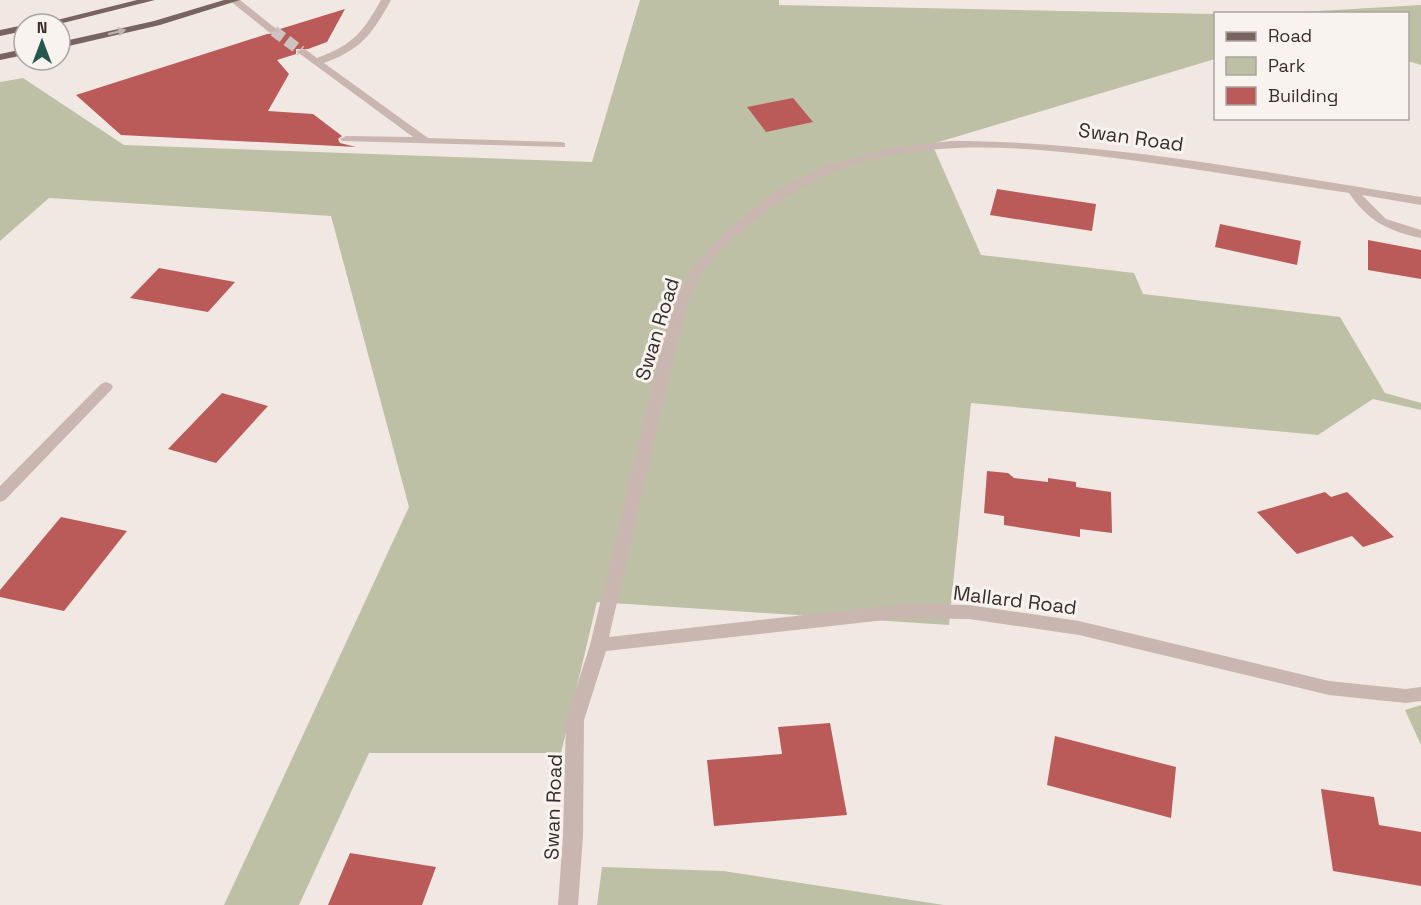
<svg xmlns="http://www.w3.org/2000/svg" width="1421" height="905" font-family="'Space Grotesk',sans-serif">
<rect width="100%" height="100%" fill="#f2e8e3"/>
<g fill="#bdc0a4">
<polygon points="640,0 779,0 779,5 1215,14 1215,59 932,144 981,255 1134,273 1143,294 1340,317 1385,393 1421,403 1421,410 1373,399 1318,435 971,403 949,625 597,602 561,753 369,753 299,905 224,905 409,507 331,216 49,198 0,241 0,82 23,78 124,145 592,162"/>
<polygon points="1421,5 1421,65 1408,61 1408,14 1284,13"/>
<polygon points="1421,705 1421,745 1405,710"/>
<polygon points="602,867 723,871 944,905 597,905"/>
</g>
<g fill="#ba5b59">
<polygon points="345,9 327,42 308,49 296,49 296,54 277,60 289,74 268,111 313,114 342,136 338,139 340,143 356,147 121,135 76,95 267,34 279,33 280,29"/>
<polygon points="793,98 813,122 766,132 747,107"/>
<polygon points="997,189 1096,204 1092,231 990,215"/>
<polygon points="1220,224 1301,241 1297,265 1215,247"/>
<polygon points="1368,240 1421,250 1421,279 1368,270"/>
<polygon points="159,268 235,282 208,312 130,298"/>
<polygon points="222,393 268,406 216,463 168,449"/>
<polygon points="987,471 1008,473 1014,478 1048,482 1048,478 1076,482 1076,487 1111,492 1112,533 1080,529 1080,537 1004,525 1004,516 984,513"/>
<polygon points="1325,492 1331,497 1347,492 1394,537 1363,547 1352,536 1297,554 1257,512"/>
<polygon points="61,517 127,531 64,611 0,597 0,590"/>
<polygon points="830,723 847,815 714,826 707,760 782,754 778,727"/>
<polygon points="1055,736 1176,767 1171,818 1047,785"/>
<polygon points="1321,789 1374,797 1379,825 1421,832 1421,886 1333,871"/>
<polygon points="350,853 436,867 422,905 328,905"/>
</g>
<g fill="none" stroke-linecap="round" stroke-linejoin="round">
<polyline stroke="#cdc3bf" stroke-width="11" stroke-dasharray="11 5" stroke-linecap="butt" points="274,31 301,51"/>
<g fill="#c9b6b0" fill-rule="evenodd">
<polygon points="229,0 240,0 279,31 270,33"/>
<path d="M381,0H391C372,34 362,49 324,63L428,138L561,142L565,143V147L342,141L340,139L346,136L413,137L296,51L305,49L317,58C353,45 363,32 381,0Z"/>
<path d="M951,141C1109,141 1266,173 1421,197V205L1362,195L1386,219L1421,230V238C1388,231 1368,221 1349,193C1290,184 1232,175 1173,166C1069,151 937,131 836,171C806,182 780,200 755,220C734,237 712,255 699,278C689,296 685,315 679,334L609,637L903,604L969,605L1079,621L1329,681L1406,689L1421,687V701L1406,703L1329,695L1079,635L969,619L903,618L606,651L584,720L583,836L578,905H558L563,836L566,720L590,645L665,334L679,293L696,263L726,231L774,192L828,165L891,148Z"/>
<polygon points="106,382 111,384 113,387 111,390 5,500 0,502 0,486 101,384"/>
</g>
<g fill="#796360" fill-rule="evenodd">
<polygon points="137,0 155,0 59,24 41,24"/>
<polygon points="224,0 240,0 160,25 60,48 60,42 154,21"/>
<polygon points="24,25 24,31 0,36 0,30"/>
<polygon points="24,49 24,55 0,60 0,54"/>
</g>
</g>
<defs><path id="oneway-solid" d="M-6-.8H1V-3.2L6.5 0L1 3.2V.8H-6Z" transform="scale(1.5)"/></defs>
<use fill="#bfb2af" href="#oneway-solid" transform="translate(117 32) rotate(-14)"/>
<g text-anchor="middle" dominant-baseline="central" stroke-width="6" stroke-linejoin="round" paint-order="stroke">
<g font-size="20" fill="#392e2d" stroke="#f9f3ef">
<text transform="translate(1131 137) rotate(8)">Swan Road</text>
<text transform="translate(657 329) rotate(-73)">Swan Road</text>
<text transform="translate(1015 600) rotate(7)">Mallard Road</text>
<text transform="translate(553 807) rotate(-88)">Swan Road</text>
</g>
</g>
<rect x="1214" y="12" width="195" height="108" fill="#f9f3ef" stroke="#aca4a1" stroke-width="1.5"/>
<rect x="1226" y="32" width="30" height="9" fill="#796360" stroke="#aca4a1" stroke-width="1.5"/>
<text x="1268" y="42" font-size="18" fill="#392e2d">Road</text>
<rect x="1226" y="57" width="30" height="18" fill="#bdc0a4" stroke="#aca4a1" stroke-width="1.5"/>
<text x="1268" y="72" font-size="18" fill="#392e2d">Park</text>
<rect x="1226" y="87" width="30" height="18" fill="#ba5b59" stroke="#aca4a1" stroke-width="1.5"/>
<text x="1268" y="102" font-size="18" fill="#392e2d">Building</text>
<g transform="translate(42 42)"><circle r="28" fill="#f9f3ef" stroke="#aca4a1" stroke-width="1.5"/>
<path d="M0-4.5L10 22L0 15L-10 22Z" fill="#26574f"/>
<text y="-9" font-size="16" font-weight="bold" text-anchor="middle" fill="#392e2d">N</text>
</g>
</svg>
